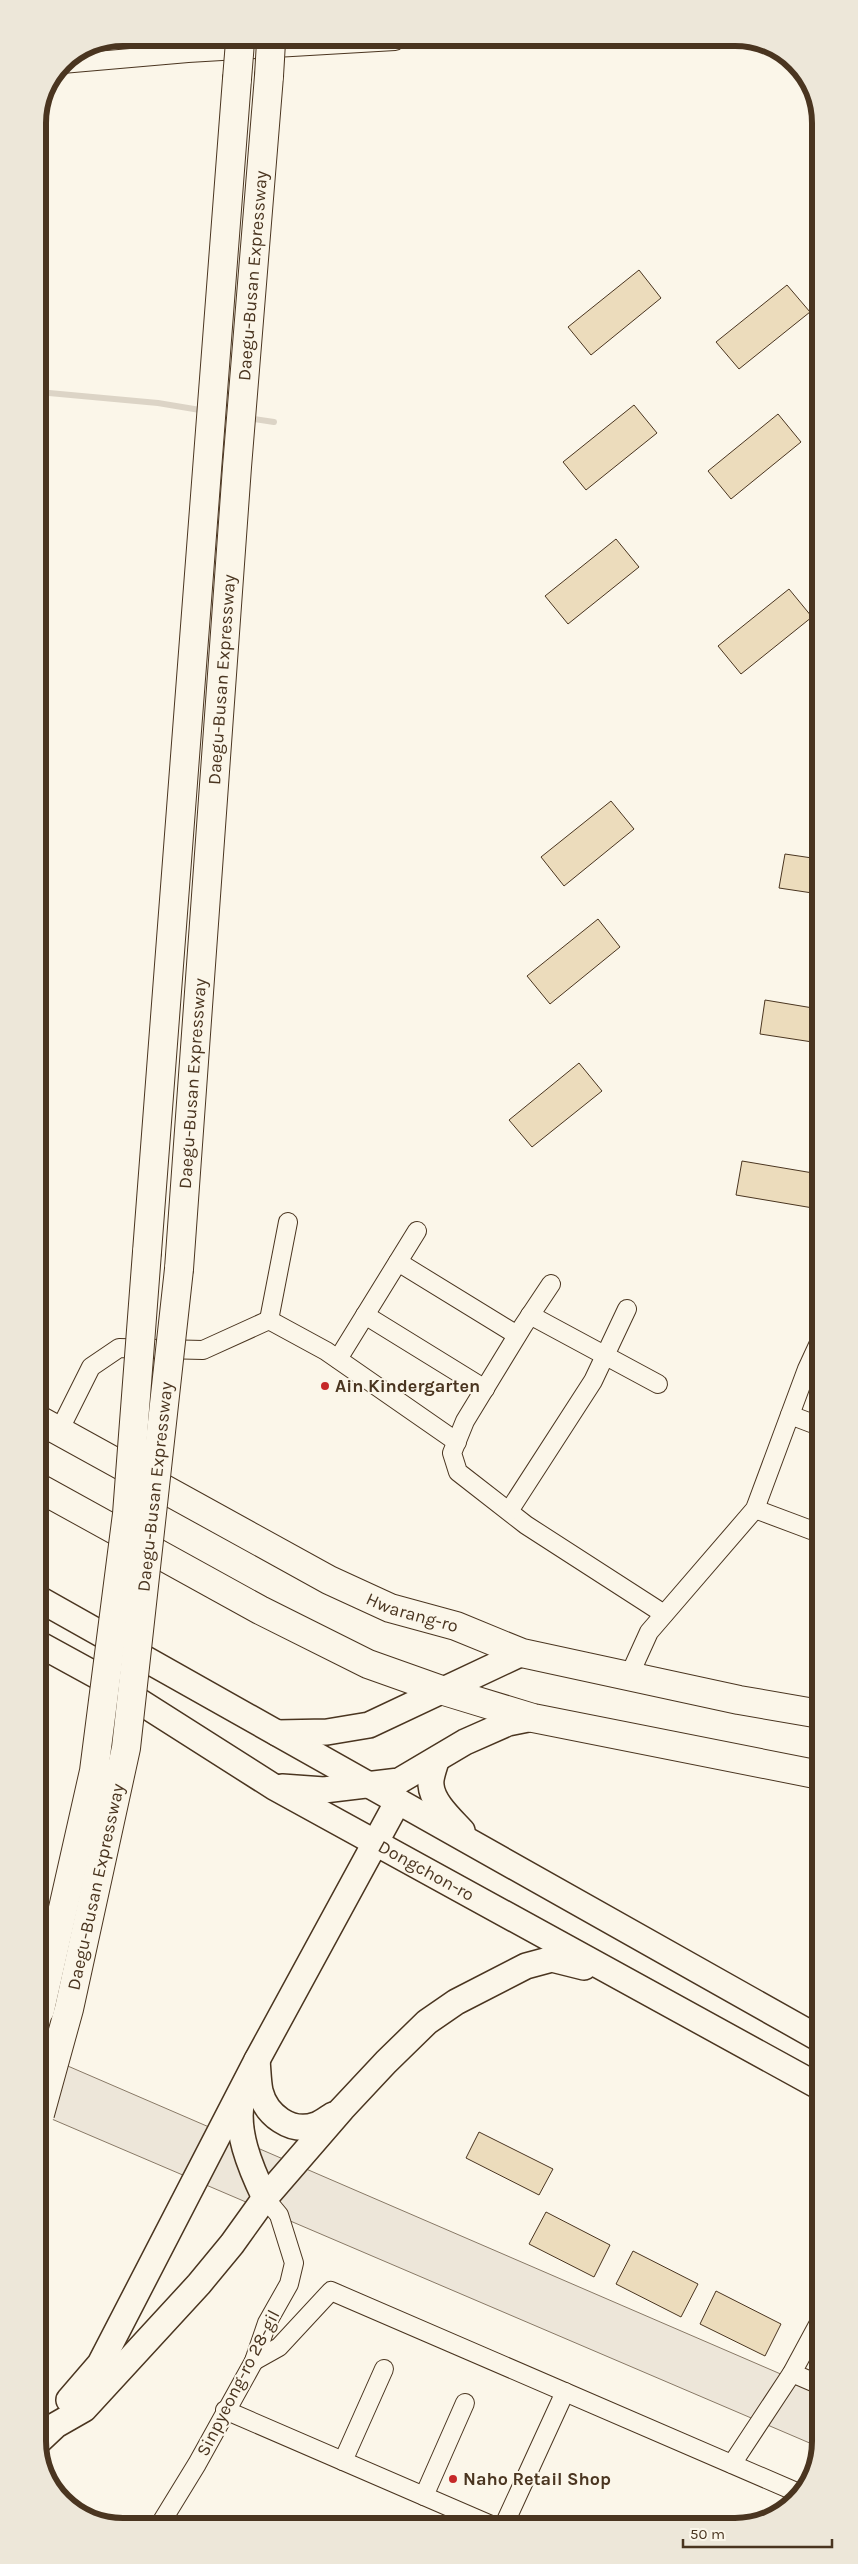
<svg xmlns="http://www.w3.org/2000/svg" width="858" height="2564" font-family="Karla,sans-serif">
<rect width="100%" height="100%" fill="#fbf6e9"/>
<polygon fill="#ede6d9" stroke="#887966" points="40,2054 820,2391 819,2447 40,2114"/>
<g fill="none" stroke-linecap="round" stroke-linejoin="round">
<g stroke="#dcd4c6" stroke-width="6">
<polyline points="38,392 158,403 206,411"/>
<polyline points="248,418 274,422"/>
</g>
</g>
<g fill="#ecdcbc" stroke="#4a3520">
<polygon points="639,270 661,298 591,355 568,327"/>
<polygon points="787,285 810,312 739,369 716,342"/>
<polygon points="634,405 657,433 586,490 563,462"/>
<polygon points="778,414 801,442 731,499 708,471"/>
<polygon points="616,539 639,567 568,624 545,596"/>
<polygon points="789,589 812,617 741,674 718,646"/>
<polygon points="611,801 634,829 564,886 541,857"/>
<polygon points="785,854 819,859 819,894 779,888"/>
<polygon points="598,919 620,947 550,1004 527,976"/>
<polygon points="765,1000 819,1009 819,1043 760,1034"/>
<polygon points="579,1063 602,1091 532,1147 509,1120"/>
<polygon points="742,1161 819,1174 819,1209 736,1195"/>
<polygon points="479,2132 553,2169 539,2195 466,2158"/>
<polygon points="546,2212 610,2245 594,2277 529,2244"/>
<polygon points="633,2251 698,2284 681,2317 616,2284"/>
<polygon points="716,2291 781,2324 765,2356 700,2324"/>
</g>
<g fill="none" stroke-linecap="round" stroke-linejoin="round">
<g stroke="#4a3520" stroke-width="20">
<g id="street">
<polyline points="62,64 188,53 395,41"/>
<polyline points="398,1262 517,1335"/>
<polyline points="551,1284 523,1326 465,1421 452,1453 458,1472 526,1525 664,1614"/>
<polyline points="365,1315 485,1389"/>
<polyline points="530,1315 658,1384"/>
<polyline points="269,1320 288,1222"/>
<polyline points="338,1359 417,1231"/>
<polyline points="790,1415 819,1426"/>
<polyline points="59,1431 91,1367 119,1348 203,1350 269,1320 326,1351 457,1442"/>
<polyline points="755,1509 819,1533"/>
<polyline points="509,1511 593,1381 627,1309"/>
<polyline points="629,1676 649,1632 755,1509 807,1369 819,1343"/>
<polyline points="254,2361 279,2347 331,2291 801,2494"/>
<polyline points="792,2373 820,2385"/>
<polyline points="225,2410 491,2525"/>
<polyline points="343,2461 384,2369"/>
<polyline points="732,2464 792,2373 820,2321"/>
<polyline points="424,2496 465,2403"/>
<polyline points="504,2525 565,2392"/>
<polyline points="159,2526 197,2464 254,2361 267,2323 289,2284 294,2263 279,2215 265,2198"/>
</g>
</g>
<g stroke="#4a3520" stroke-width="28">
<g id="secondary">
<polyline points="39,1599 820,2039"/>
<path id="s1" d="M39,1644L112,1684L274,1787L820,2087"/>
<polyline points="277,1733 327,1732 369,1725 522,1653"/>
<path d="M436,1761C434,1768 430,1778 431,1785C432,1802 451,1819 462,1831"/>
<polyline points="282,1787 324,1790 399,1781 465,1742 508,1723 533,1718"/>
<path d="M257,2060C258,2070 258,2081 260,2091C266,2115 291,2134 316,2125C322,2123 328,2118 333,2115"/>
<path d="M243,2095C233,2128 251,2169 265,2198"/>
<polyline points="69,2400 100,2364 257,2060 398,1801"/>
<polyline points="40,2440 56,2425 84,2409 199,2284 232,2244 265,2198 342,2109 386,2062 427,2022 456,2002 526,1966 552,1959 584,1967"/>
</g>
</g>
<g stroke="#4a3520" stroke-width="30">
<g id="primary">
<path id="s2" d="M39,1420L329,1580L390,1608L456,1626L522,1653L739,1700L820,1714"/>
<polyline points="39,1488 260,1610 368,1664 444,1691 533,1718 820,1775"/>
</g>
</g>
<g stroke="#4a3520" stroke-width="30">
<g id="highway">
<polyline points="147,1252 237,79"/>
<path id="s3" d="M179,1269L237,467L269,76"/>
</g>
</g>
<use href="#street" stroke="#fbf6e9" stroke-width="18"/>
<use href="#secondary" stroke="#fbf6e9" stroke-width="25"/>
<use href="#primary" stroke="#fbf6e9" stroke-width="28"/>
<use href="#highway" stroke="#fbf6e9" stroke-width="28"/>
<g stroke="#4a3520" stroke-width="30" stroke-linecap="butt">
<g id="highway-bridge">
<polyline points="269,76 271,42"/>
<polyline points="237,79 240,42"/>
<polyline points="40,2010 94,1771 127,1514 147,1252"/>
<path id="s4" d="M40,2114L69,2009L126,1748L179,1269"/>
</g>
</g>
<use href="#highway-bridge" stroke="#fbf6e9" stroke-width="28"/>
</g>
<g fill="#c62828" stroke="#fbf6e9" stroke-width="2">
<circle cx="325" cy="1386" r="5"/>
<circle cx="453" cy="2479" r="5"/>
</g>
<g text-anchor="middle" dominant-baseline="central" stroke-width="4" stroke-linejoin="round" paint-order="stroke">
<g font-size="18" fill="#4a3520" stroke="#fbf6e9">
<text stroke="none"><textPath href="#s3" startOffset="996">Daegu-Busan Expressway</textPath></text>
<text stroke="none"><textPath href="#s3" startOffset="591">Daegu-Busan Expressway</textPath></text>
<text stroke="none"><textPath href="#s3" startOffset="186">Daegu-Busan Expressway</textPath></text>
<text stroke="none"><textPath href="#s4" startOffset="639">Daegu-Busan Expressway</textPath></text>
<text stroke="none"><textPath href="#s2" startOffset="421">Hwarang-ro</textPath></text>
<text stroke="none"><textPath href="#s1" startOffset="449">Dongchon-ro</textPath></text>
<text stroke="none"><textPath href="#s4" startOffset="234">Daegu-Busan Expressway</textPath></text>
<text transform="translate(238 2383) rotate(-63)">Sinpyeong-ro 28-gil</text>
</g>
<g font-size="18" font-weight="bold" fill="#4a3520" stroke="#fbf6e9" text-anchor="start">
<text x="335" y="1386">Ain Kindergarten</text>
<text x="463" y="2479">Naho Retail Shop</text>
</g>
</g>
<path d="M0 0H858V2564H0ZM123 46H735A77 77 0 0 1 812 123V2441A77 77 0 0 1 735 2518H123A77 77 0 0 1 46 2441V123A77 77 0 0 1 123 46Z" fill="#ede7d9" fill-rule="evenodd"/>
<path fill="none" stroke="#4a3520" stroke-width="6" d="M123 46H735A77 77 0 0 1 812 123V2441A77 77 0 0 1 735 2518H123A77 77 0 0 1 46 2441V123A77 77 0 0 1 123 46Z"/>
<path d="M683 2539v8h149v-8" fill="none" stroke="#4a3520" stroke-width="2.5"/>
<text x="690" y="2539" font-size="15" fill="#4a3520" stroke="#fbf6e9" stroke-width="4" paint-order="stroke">50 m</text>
</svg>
